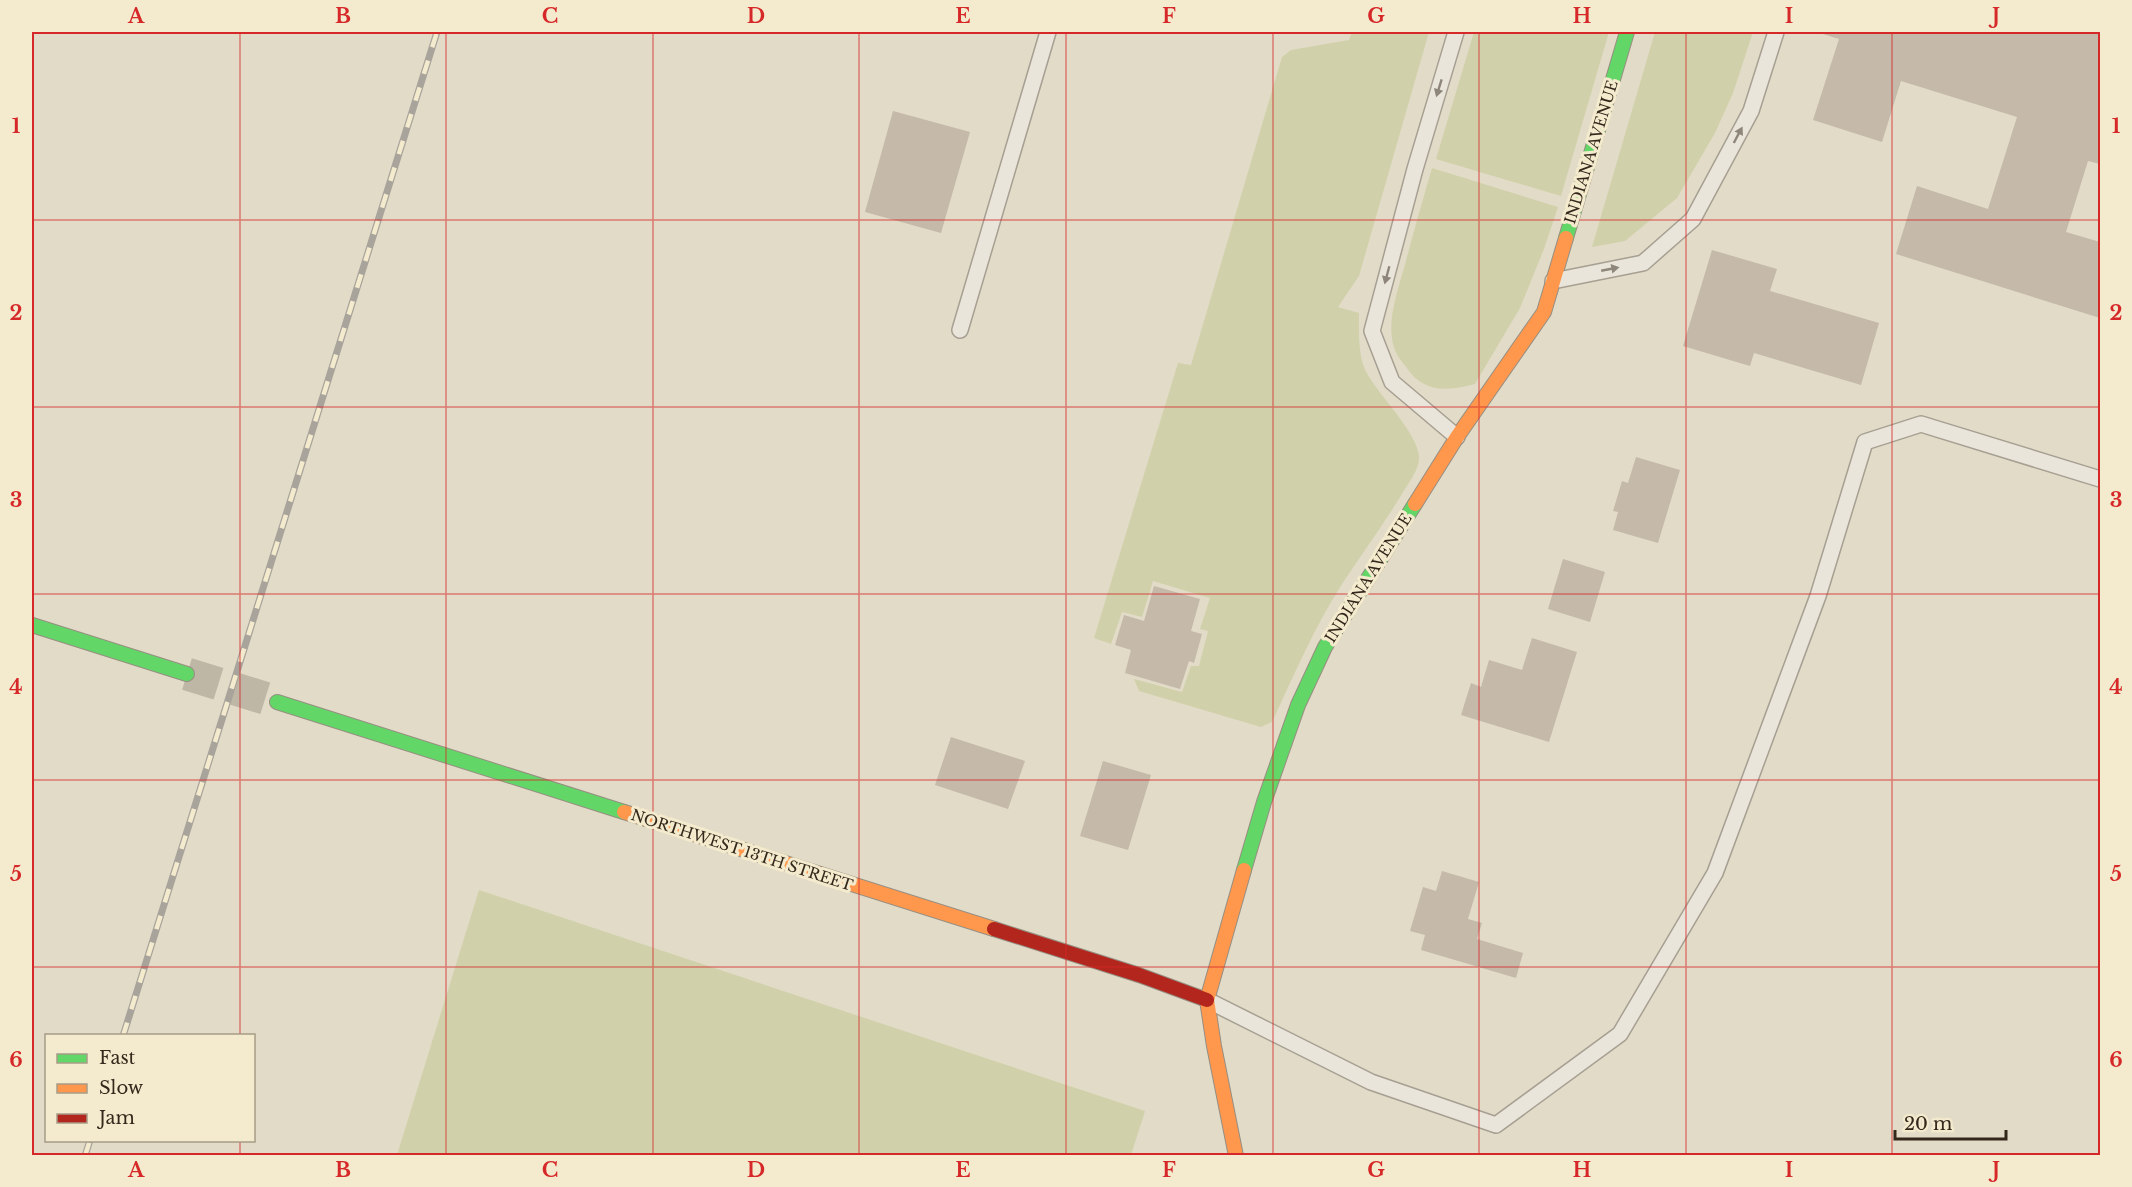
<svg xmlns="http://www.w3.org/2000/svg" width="2132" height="1187" font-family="'Libre Baskerville',serif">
<rect width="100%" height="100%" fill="#e2dbc8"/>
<g fill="#d0d1aa">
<path d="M1352,32H1429L1359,276L1338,307L1359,313C1359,330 1358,351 1364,367C1373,391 1422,435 1419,460C1418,470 1410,481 1405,489C1386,521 1363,552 1342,584C1314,628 1294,675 1272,722L1261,727L1139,691L1134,679L1182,692L1191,666H1199L1208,631L1200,629L1210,598L1153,581L1142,617L1122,612L1111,644L1094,638L1178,363L1191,365L1282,57L1291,50L1349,40Z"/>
<polygon points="1474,32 1609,32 1561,196 1436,159"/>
<polygon points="1655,32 1753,32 1733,93 1715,133 1677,198 1625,241 1592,247"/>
<path d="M1432,168L1558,207L1544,249L1520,308L1475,384C1446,391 1425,394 1406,367C1399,358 1393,350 1392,338C1388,316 1400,283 1406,261C1414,230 1423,199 1432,168Z"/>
<polygon points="479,890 1145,1111 1131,1155 397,1155"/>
</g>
<g fill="#c5b9a9">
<polygon points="1824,32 2100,32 2100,164 2088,161 2066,232 2100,242 2100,318 1896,254 1917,186 1988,209 2017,117 1901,81 1882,142 1813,120 1839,39 1823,34"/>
<polygon points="893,111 970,132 941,233 865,212"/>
<polygon points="1712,250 1777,269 1770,291 1879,323 1861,385 1754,353 1750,366 1683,346"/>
<polygon points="1636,457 1680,470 1658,543 1613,530 1618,512 1613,511 1622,481 1628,483"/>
<polygon points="1563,559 1605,572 1590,622 1548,609"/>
<polygon points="1154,586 1200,599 1191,631 1202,634 1194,663 1189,661 1180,689 1125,673 1131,650 1115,645 1124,615 1144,621"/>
<polygon points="1532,638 1577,652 1549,742 1461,715 1471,683 1481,687 1489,660 1522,670"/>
<polygon points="951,737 1025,761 1008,809 935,785"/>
<polygon points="1103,761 1151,775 1128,850 1080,836"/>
<polygon points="1442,871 1479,882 1468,919 1482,923 1477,939 1523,953 1516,978 1421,950 1425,935 1410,931 1423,887 1436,891"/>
</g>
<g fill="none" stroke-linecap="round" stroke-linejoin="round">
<polyline stroke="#bfb7a5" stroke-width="33" stroke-dasharray="33 16" stroke-linecap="butt" points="187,674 277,702"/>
<g stroke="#a69f92" stroke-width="18">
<g id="lane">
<polyline points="1456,32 1415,169 1372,331 1392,382 1457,437"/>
<polyline points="1553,281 1643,263 1693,219 1751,111 1776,32"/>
<polyline points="960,330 1048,32"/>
<polyline points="1207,1000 1371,1082 1496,1125 1620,1034 1715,873 1818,596 1865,442 1921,424 2100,479"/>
</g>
</g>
<g stroke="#968f82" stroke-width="16">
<g id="fast">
<polyline points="1566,238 1627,32"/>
<polyline points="32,625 187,674"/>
<polyline points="277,702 624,812"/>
<polyline points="1244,870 1264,802 1298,705 1325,647 1415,504"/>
</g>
</g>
<g stroke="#968f82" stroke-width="16">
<g id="slow">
<polyline points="1415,504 1457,437 1544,312 1566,238"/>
<polyline points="624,812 994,929"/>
<polyline points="1236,1156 1214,1046 1207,1000 1244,870"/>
</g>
</g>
<g stroke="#968f82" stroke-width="16">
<polyline id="jam" points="994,929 1139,975 1207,1000"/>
</g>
<use href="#lane" stroke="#e9e5da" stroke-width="15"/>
<use href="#fast" stroke="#63d668" stroke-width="14"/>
<use href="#slow" stroke="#ff974d" stroke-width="14"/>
<use href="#jam" stroke="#b3261e" stroke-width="14"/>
<g stroke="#a8a49b" stroke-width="7">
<g id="rail">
<polyline points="123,1036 437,32"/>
<polyline points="85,1156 90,1140"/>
</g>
</g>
<use href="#rail" stroke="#f4eacd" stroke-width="4.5" stroke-dasharray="14" stroke-linecap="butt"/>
</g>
<defs><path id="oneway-solid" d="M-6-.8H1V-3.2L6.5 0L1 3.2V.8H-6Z" transform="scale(1.5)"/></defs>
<g fill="#8e867a">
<use href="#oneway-solid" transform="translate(1439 88) rotate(107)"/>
<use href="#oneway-solid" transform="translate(1738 135) rotate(-62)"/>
<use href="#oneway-solid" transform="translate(1610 269) rotate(-11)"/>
<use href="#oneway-solid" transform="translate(1387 275) rotate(105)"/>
</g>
<path fill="none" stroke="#d62828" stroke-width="1.5" stroke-opacity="0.55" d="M240,32V1036M446,32V1156M653,32V1156M859,32V1156M1066,32V1156M1273,32V1156M1479,32V1156M1686,32V1156M1892,32V1156M32,220H2100M32,407H2100M32,594H2100M32,780H2100M32,967H2100M240,1140V1156"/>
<g text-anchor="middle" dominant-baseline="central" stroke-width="6" stroke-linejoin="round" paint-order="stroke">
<g font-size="15" fill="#33281b" stroke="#f4eacd">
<text transform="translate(1591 152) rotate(-73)">INDIANA AVENUE</text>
<text transform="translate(1368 578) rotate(-58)">INDIANA AVENUE</text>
<text transform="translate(742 850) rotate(18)">NORTHWEST 13TH STREET</text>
</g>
</g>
<rect width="2132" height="1187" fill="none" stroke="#f4eacd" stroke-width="66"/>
<rect x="45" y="1034" width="210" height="108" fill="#f4eacd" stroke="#a79c86" stroke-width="1.5"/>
<rect x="57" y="1054" width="30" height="9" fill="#63d668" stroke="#a79c86" stroke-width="1.5"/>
<text x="99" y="1064" font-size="18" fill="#33281b">Fast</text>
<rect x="57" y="1084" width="30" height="9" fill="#ff974d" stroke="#a79c86" stroke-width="1.5"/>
<text x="99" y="1094" font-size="18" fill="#33281b">Slow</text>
<rect x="57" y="1114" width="30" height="9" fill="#b3261e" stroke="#a79c86" stroke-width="1.5"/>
<text x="99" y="1124" font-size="18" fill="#33281b">Jam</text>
<path d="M1895 1130v9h111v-9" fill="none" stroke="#33281b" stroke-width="3"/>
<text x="1904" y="1130" font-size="18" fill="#33281b" stroke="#f4eacd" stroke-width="4.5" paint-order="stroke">20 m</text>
<rect x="33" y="33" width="2066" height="1121" fill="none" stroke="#d62828" stroke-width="2"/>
<g font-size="20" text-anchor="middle" font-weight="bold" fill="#d62828">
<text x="136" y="23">A</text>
<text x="343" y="23">B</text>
<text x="550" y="23">C</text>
<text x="756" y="23">D</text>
<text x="963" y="23">E</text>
<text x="1169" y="23">F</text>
<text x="1376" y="23">G</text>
<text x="1582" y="23">H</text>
<text x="1789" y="23">I</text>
<text x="1996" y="23">J</text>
<text x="16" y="133">1</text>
<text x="2116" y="133">1</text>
<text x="16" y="320">2</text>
<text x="2116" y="320">2</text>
<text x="16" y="507">3</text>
<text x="2116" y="507">3</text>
<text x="16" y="694">4</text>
<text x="2116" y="694">4</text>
<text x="16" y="881">5</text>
<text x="2116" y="881">5</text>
<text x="16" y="1067">6</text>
<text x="2116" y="1067">6</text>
<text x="136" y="1177">A</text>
<text x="343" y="1177">B</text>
<text x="550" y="1177">C</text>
<text x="756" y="1177">D</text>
<text x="963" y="1177">E</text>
<text x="1169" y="1177">F</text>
<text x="1376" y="1177">G</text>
<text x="1582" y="1177">H</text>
<text x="1789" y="1177">I</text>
<text x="1996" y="1177">J</text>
</g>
</svg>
